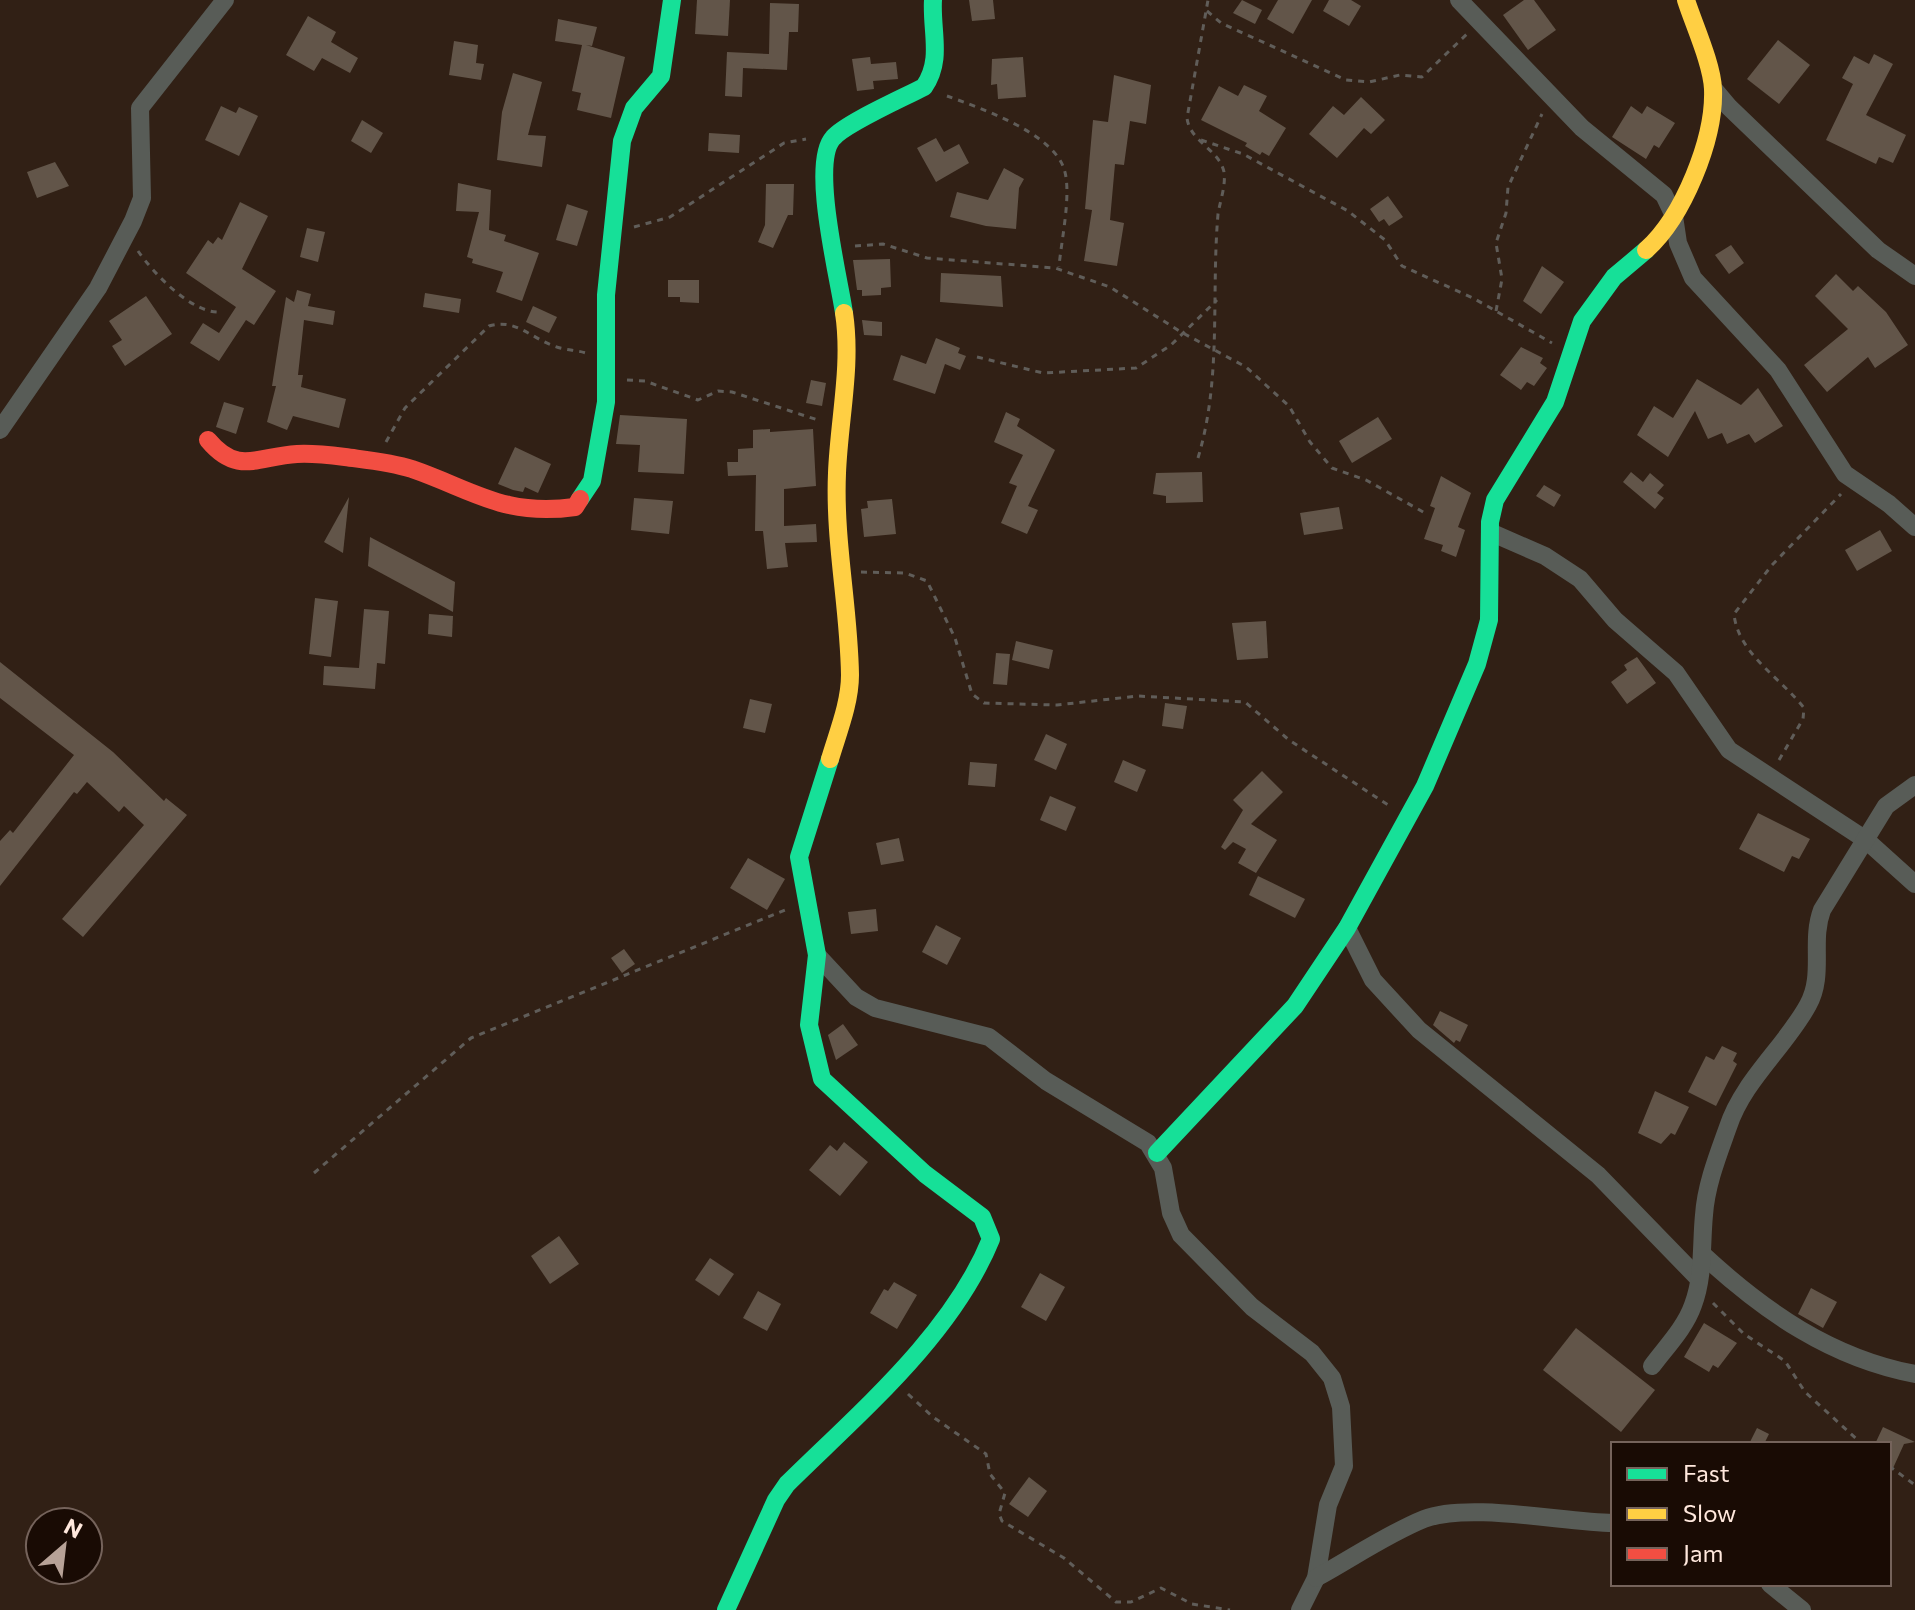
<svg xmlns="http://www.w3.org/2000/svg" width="1915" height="1610" font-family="Commissioner,sans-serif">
<rect width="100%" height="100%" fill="#312015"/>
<g fill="#625549">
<polygon points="697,0 730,0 728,36 695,34"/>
<polygon points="969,0 993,0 995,19 972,21"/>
<polygon points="1242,0 1262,10 1255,24 1233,13"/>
<polygon points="1278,0 1312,0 1293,34 1267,19"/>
<polygon points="1329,0 1351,0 1361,6 1349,26 1323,11"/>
<polygon points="1524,0 1534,0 1556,30 1528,50 1503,15"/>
<polygon points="770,3 799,4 798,32 789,32 787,70 743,68 742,97 725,96 727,52 769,54"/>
<polygon points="308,16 336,32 331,42 358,58 350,73 322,58 314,71 286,55"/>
<polygon points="558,19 597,27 592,46 586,45 625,57 611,118 577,110 581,93 572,91 582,45 555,41"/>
<polygon points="1778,40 1810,65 1779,104 1747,79"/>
<polygon points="454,41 478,45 476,63 484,64 481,80 449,75"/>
<polygon points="1874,54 1893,64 1866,115 1906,135 1893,163 1879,157 1876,164 1826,140 1853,84 1842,78 1854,56 1869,64"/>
<polygon points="870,57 871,64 896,62 898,79 873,81 874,89 857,91 852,59"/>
<polygon points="1023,57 1026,97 998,99 997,84 991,85 992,59"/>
<polygon points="513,73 542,82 528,135 546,136 542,167 497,160 502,112"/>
<polygon points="1114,75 1151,85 1146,124 1130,121 1124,165 1115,164 1110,220 1124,223 1117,266 1084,261 1092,210 1085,209 1093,120 1108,122"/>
<polygon points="1244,85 1267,96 1259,111 1286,128 1269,156 1262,152 1260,155 1245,146 1247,143 1201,120 1219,86 1238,96"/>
<polygon points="1361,97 1385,120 1371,134 1364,128 1337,158 1309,134 1333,106 1344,115"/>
<polygon points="221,106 236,113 239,107 258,116 239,156 205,140"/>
<polygon points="1631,106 1642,114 1647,106 1675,123 1659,148 1654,145 1646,159 1612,137"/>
<polygon points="362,120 383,133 371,153 351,141"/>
<polygon points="709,133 740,135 739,153 708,151"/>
<polygon points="936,138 944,152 959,144 969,163 936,182 917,148"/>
<polygon points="55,162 69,186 37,198 27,172"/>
<polygon points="1004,168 1024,179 1019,188 1016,229 986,226 950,217 957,192 988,200"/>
<polygon points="458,183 491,190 489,230 506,235 504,241 539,253 522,301 496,292 503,272 472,263 473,259 467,257 479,212 456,211"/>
<polygon points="766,184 794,184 793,215 788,215 773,248 758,242 765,225"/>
<polygon points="1388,196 1403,217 1389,226 1384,219 1379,222 1370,209"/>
<polygon points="240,202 268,216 242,269 276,291 254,325 246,320 219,361 190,343 203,323 219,333 236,307 186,273 208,240 213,244 218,237 222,240"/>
<polygon points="567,204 588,211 577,246 556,240"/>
<polygon points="307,228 325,232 318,262 300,257"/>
<polygon points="1731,245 1744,263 1729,274 1715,255"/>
<polygon points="890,259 891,287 881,288 881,295 862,296 862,290 857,290 853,260"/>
<polygon points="1542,266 1564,282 1541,314 1523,301"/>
<polygon points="941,273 1001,276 1003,307 940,302"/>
<polygon points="1836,274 1853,291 1858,286 1886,312 1908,345 1875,368 1868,357 1827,392 1804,365 1848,329 1815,296"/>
<polygon points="668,280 699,280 699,303 680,302 680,297 668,297"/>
<polygon points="297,290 311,294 308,306 335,311 333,325 304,320 298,375 303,375 301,387 346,399 339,428 293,416 287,430 267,422 276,386 272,386 286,297 294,302"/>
<polygon points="425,293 461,299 459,313 423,307"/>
<polygon points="146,296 172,334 125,366 112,346 122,340 109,321"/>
<polygon points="533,306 557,317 549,333 526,322"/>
<polygon points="862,320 882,322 882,336 864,335"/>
<polygon points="936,338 960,348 958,353 966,356 960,370 945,364 935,394 893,380 901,355 926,364"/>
<polygon points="1521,347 1543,358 1540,363 1547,368 1534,386 1527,382 1521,390 1500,375"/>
<polygon points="1697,379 1741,405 1758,388 1783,426 1755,443 1749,434 1727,444 1722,433 1708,439 1695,411 1668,457 1637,435 1654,406 1673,418"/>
<polygon points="811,380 826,383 822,406 806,403"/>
<polygon points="224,402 244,408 236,434 216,427"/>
<polygon points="1006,412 1020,419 1017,426 1055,450 1028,506 1038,510 1027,534 1001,523 1017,486 1009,483 1023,455 994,442"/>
<polygon points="620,415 687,419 684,474 638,472 640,445 616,444"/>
<polygon points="1378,417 1392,439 1352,463 1339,441"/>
<polygon points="770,429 770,432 813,429 816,486 784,489 784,526 816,524 817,542 785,543 788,567 767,569 763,531 755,531 756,475 728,476 727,462 738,462 738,449 753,448 753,430"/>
<polygon points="515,447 551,464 538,493 525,487 523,492 513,490 498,484"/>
<polygon points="1202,472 1203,502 1166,503 1166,496 1153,494 1156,473"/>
<polygon points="1631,472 1643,482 1650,473 1664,485 1657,493 1664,498 1655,509 1623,482"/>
<polygon points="1441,476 1471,493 1458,527 1465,530 1456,557 1441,551 1443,545 1424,539 1435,508 1430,506"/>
<polygon points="1544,485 1561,495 1554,507 1536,496"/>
<polygon points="349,497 343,553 324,542"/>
<polygon points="634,498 673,501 669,534 631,530"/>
<polygon points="892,499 896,534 864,537 861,509 868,508 867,501"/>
<polygon points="1339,507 1343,529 1304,535 1300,513"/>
<polygon points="1880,530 1892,551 1857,571 1845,550"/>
<polygon points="370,537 455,582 453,612 368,566"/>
<polygon points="315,598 338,601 331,657 309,654"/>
<polygon points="364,609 389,611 385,664 377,663 375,689 323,685 324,666 359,668"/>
<polygon points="429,614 453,616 452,637 428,634"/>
<polygon points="1266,621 1268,658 1237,660 1232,623"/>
<polygon points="1016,641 1053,650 1049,669 1012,660"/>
<polygon points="996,653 1010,654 1007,685 993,684"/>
<polygon points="1637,657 1656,683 1627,704 1611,682 1627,670 1624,665"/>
<polygon points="0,662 113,752 164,801 166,798 187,815 83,937 62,919 144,825 124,806 119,812 87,782 77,794 74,792 0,886 0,841 10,830 13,833 74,755 0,698"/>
<polygon points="750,699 772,704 765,733 743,728"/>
<polygon points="1165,703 1187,706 1183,729 1162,726"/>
<polygon points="1046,734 1067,744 1056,770 1034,760"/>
<polygon points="1123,760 1146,770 1137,792 1114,782"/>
<polygon points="970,762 997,764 995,787 968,785"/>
<polygon points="1262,771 1283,792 1251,824 1277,840 1256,873 1238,863 1246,849 1233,842 1225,850 1221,847 1243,810 1233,800"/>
<polygon points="1050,796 1076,807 1066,831 1040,820"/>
<polygon points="1758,813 1810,839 1799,859 1792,856 1784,872 1739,849"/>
<polygon points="899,838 904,861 881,865 876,843"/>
<polygon points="748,858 785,879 767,910 730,888"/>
<polygon points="1258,876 1305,899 1295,918 1249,895"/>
<polygon points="876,909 878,931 851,934 848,912"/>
<polygon points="936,925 961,938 947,965 922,952"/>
<polygon points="624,949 635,964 622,973 611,958"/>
<polygon points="1440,1011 1468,1025 1460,1042 1456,1040 1454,1043 1433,1025"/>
<polygon points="843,1024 858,1045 836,1060 828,1035"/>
<polygon points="1722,1046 1737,1053 1733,1061 1737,1064 1716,1106 1688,1092 1706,1056 1714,1060"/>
<polygon points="1655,1091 1689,1107 1675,1135 1671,1133 1661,1144 1638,1133"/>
<polygon points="844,1142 868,1162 840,1196 809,1170 830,1145 837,1151"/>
<polygon points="559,1236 579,1264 550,1284 531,1256"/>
<polygon points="710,1258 734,1274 719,1296 695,1280"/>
<polygon points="1040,1273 1065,1287 1046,1321 1021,1307"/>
<polygon points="894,1282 917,1295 897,1329 870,1313 884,1289 888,1291"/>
<polygon points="1811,1288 1837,1302 1823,1328 1798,1314"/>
<polygon points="758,1291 781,1304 767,1331 743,1318"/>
<polygon points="1704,1323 1737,1343 1718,1368 1713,1365 1709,1372 1684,1357"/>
<polygon points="1576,1328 1655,1390 1621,1432 1543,1370"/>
<polygon points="1883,1427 1915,1442 1904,1444 1889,1477 1889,1444 1875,1444"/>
<polygon points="1757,1428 1769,1434 1764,1444 1749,1444"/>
<polygon points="1029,1477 1047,1491 1028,1517 1009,1504"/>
</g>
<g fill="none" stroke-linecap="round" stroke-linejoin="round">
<g stroke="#605d59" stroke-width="3" stroke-dasharray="6 6" stroke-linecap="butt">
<polyline points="1207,11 1221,23 1346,80 1369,82 1400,75 1422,77 1468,33"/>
<path d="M947,96C980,108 1048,131 1063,166C1073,189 1061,241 1059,267"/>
<polyline points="1201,140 1243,154 1348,211 1385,240 1402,266 1473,298 1552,343"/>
<polyline points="634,227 670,217 784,143 806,139"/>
<polyline points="855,246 883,244 927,258 1055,268 1110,287 1181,332 1246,367 1289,406 1310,442 1332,468 1366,480 1425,513"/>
<path d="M138,251C154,274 193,315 222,312"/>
<polyline points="1496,311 1502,279 1496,243 1506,213 1508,187 1542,114"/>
<polyline points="977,357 1043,373 1136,368 1171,345 1217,300"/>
<polyline points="627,380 645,381 698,400 718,391 732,392 821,421"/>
<path d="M386,442L405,408L489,326C515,318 531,338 554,346C564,350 576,350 586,353"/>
<path d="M1198,458C1222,378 1211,296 1218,214C1220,201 1226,186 1224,172C1219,149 1190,142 1187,118L1208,0"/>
<polyline points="861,572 905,573 927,581 955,638 972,694 984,703 1057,705 1138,696 1245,702 1289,740 1388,805"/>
<path d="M1779,760L1803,719L1804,708C1781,678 1738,654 1734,614L1772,565L1841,494"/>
<polyline points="314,1173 471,1038 785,910"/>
<polyline points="1713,1303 1744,1334 1785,1361 1805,1392 1862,1444"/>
<polyline points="908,1394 933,1417 986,1454 990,1474 1005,1493 999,1514 1002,1521 1064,1558 1116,1602 1131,1602 1161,1588 1192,1604 1230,1610"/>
<polyline points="1889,1466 1915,1485"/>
</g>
<g stroke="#585c57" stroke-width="18">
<polyline points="1459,0 1582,128 1664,195 1674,216 1678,243 1693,278 1778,370 1845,474 1889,504 1915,527"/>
<polyline points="1713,88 1729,107 1878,250 1915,276"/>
<polyline points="0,430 98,288 133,221 142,198 140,108 225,0"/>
<polyline points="1490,532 1545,556 1580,579 1615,620 1676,673 1729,750 1866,840 1915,884"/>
<polyline points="1347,928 1373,980 1419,1030 1598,1175 1698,1278"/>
<polyline points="817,955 856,997 875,1008 989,1037 1046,1081 1148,1143 1163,1168 1171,1213 1181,1235 1252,1307 1312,1353 1332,1378 1341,1407 1344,1466 1328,1505 1316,1578 1300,1610"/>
<path d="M1703,1255C1765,1312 1831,1358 1915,1374"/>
<path d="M1652,1366C1666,1347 1685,1328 1693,1305C1704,1276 1701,1245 1704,1215C1706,1185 1718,1155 1728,1127C1743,1081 1785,1047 1808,1005C1825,974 1810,942 1822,910L1886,806L1915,785"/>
<path d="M1316,1578C1351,1559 1387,1534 1424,1519C1468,1502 1562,1522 1613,1523"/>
<polyline points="1770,1584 1802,1610"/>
</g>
<g stroke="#16e098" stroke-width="18">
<path d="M844,313C839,278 810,163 833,138C846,123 903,98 924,87C943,60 931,31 933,0"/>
<polyline points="580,499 592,481 606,402 606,295 622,141 634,108 661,76 672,0"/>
<polyline points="1157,1153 1295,1006 1347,928 1425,786 1477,664 1489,620 1490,522 1495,500 1555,402 1582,321 1614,277 1646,250"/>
<path d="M726,1610L776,1500L787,1484C860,1412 952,1335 991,1239L982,1217L925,1174L822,1079L809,1025L817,955L799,857L830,759"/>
</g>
<g stroke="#ffcf43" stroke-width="18">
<path d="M1646,250C1683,217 1715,139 1713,89C1712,64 1694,25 1686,0"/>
<path d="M830,759C838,732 850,703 850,675C849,607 834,541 837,473C839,420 852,366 844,313"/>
</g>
<path stroke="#f24e42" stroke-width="18" d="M208,440C238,476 258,456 297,454C313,453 329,455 345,457C367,460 390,462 412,469C473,490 504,517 575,507L580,499"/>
</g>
<rect x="1611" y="1442" width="280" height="144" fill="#190b04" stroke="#75635b" stroke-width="2"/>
<rect x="1627" y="1468" width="40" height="12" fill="#16e098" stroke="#75635b" stroke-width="2"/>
<text x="1683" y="1482" font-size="24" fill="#ffe8dd">Fast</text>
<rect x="1627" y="1508" width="40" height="12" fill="#ffcf43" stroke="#75635b" stroke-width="2"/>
<text x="1683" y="1522" font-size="24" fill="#ffe8dd">Slow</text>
<rect x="1627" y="1548" width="40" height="12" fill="#f24e42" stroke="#75635b" stroke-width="2"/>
<text x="1683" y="1562" font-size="24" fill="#ffe8dd">Jam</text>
<g transform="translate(64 1546) rotate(28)"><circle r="38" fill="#190b04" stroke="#75635b" stroke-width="2"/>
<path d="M0-6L14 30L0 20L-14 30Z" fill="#b7a297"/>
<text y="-12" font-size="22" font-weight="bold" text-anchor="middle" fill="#ffe8dd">N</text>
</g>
</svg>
